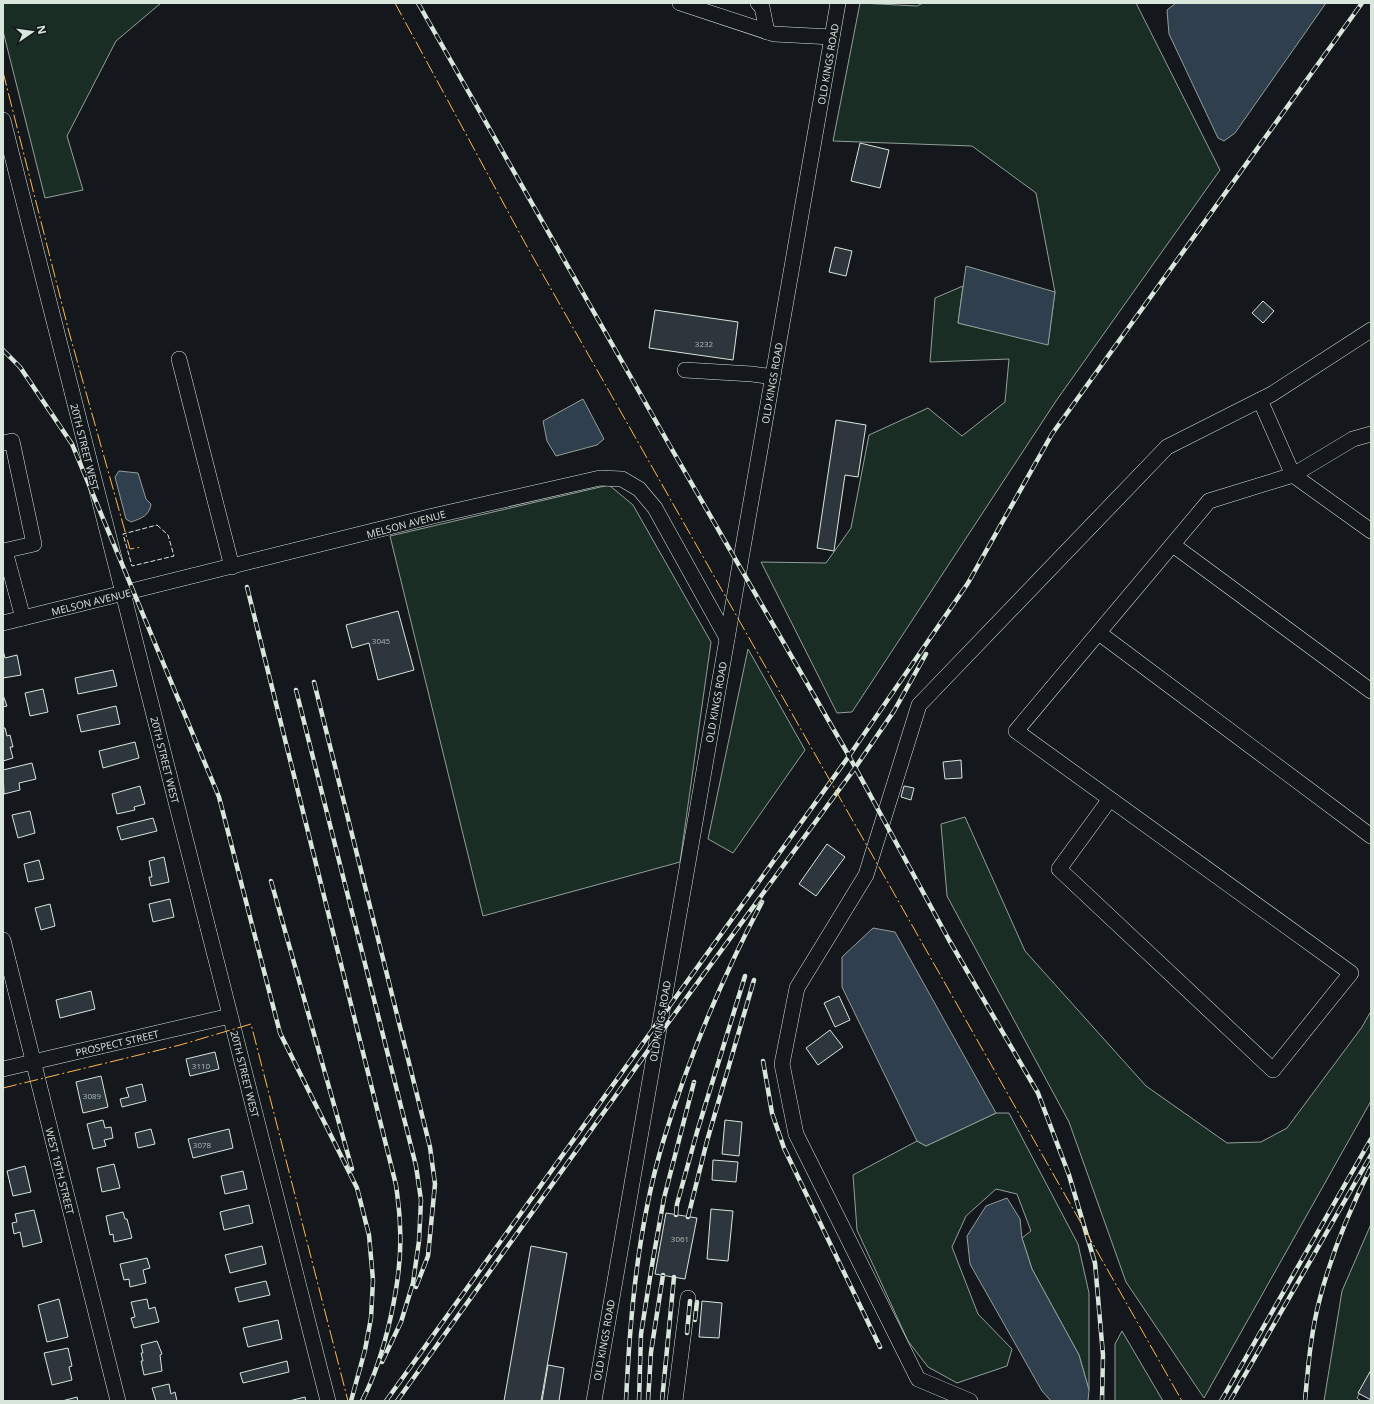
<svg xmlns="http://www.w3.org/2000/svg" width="1374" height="1404" font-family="'Open Sans',sans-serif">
<rect width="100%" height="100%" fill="#14181c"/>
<g fill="#1a2d24" stroke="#939e99">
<polygon points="3,3 161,3 116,41 67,136 83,190 45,198 3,31"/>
<polygon points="860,3 917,6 923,3 1136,3 1220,170 1056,401 852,712 837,713 761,562 826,563 851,528 869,435 928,408 962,436 1005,402 1009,359 930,362 935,298 963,286 958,323 1048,344 1055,292 1036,193 972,146 833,141"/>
<polygon points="609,485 633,505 711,642 680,862 483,916 390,536"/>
<polygon points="748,649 805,750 733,853 708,839"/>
<polygon points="965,817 1025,951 1146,1086 1227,1143 1261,1142 1287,1128 1362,1027 1371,1011 1371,1101 1204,1398 1126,1282 1069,1122 947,896 941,824"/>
<polygon points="996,1113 1009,1113 1078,1244 1089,1293 1089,1390 1079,1355 1032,1269 1022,1238 1031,1231 1017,1194 996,1189 966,1216 952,1247 978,1314 1012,1349 1007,1366 957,1383 928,1367 908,1341 857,1230 853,1175 917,1141 926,1146"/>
<polygon points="1371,1224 1371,1372 1357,1398 1361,1401 1324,1401 1342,1291"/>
<polygon points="1122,1331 1163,1401 1115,1401 1115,1344"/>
</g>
<g fill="#2f3f4d" stroke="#939e99">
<polygon points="1176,3 1326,3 1235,133 1224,141 1218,138 1169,34 1167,10"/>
<polygon points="966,266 1055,292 1048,345 958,323"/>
<polygon points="583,399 604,439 597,445 556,456 547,441 543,421"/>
<path d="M119,471L138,473L146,499L151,504C149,516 142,518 131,522L126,519L115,477Z"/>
<polygon points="873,928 895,932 996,1113 926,1146 917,1141 842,987 842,957"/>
<polygon points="1007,1198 1020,1219 1022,1238 1032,1269 1079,1355 1089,1390 1088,1401 1051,1401 1042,1391 970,1264 967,1236 986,1206"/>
</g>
<g fill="#2c363c" stroke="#d8e6dc">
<polygon points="860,143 889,150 880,188 851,181"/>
<polygon points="835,247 852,251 846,276 829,272"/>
<polygon points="1263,301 1274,311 1263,323 1252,313"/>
<polygon points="655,310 738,322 733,360 649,348"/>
<polygon points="836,420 866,425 858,477 845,475 834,551 817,548"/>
<polygon points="398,611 414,670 378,680 369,643 352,648 346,625"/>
<polygon points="3,650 5,658 17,655 21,675 3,678"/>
<polygon points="113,670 117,686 78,694 75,678"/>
<polygon points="43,689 48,712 30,716 25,693"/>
<polygon points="3,695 7,706 3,707"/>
<polygon points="116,706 120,724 81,732 77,715"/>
<polygon points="3,728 5,728 7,736 10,735 13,747 10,747 13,758 3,761"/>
<polygon points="135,742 139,758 103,768 99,751"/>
<polygon points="961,760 962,778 945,779 943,762"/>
<polygon points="32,763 36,779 19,783 20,790 4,794 3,770"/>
<polygon points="140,786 145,804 134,807 135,810 117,814 112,794"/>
<polygon points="904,786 914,788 911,800 901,797"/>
<polygon points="30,811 35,833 18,838 12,815"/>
<polygon points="153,818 157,831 121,840 117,827"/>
<polygon points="827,844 845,857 816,896 799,884"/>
<polygon points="164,857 169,882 151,886 149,877 152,877 149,861"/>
<polygon points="39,860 44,879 28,882 24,864"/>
<polygon points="170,899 174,917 153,922 149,904"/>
<polygon points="50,904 55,926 41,930 35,908"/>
<polygon points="91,991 95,1009 60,1018 56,1000"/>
<polygon points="839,996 850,1020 835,1027 824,1003"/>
<polygon points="830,1030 843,1047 818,1065 806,1048"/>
<polygon points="215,1052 219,1069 190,1076 186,1059"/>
<polygon points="101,1076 108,1107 83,1113 76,1082"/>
<polygon points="142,1084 146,1101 122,1107 120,1099 129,1097 126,1088"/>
<polygon points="103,1120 105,1128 111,1127 113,1138 104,1140 106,1146 93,1149 87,1124"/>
<polygon points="725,1120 742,1122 739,1156 722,1154"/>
<polygon points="151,1129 155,1144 138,1148 135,1133"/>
<polygon points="229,1129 233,1148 193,1158 188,1139"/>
<polygon points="713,1160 738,1162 736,1182 712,1180"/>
<polygon points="114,1164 120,1188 102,1192 97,1168"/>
<polygon points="25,1166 31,1192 13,1196 7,1171"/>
<polygon points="243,1171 247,1189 225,1194 221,1176"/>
<polygon points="249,1205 253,1223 224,1230 220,1212"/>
<polygon points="711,1209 733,1211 728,1261 707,1259"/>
<polygon points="34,1210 42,1242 23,1247 20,1232 14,1234 12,1223 17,1222 15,1214"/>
<polygon points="123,1212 125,1219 127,1219 132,1238 114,1242 113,1234 110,1235 106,1216"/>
<polygon points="666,1213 697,1218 685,1279 655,1274"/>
<polygon points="262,1246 266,1264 230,1273 225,1255"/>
<polygon points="531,1246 567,1253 541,1401 504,1401"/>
<polygon points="147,1258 150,1268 143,1270 146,1283 130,1287 129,1279 124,1280 120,1264"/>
<polygon points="266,1281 270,1295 239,1302 235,1288"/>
<polygon points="59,1299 68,1337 47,1342 38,1305"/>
<polygon points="147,1299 149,1309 155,1307 159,1322 134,1328 131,1318 135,1317 131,1302"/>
<polygon points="702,1301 722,1303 719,1338 699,1337"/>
<polygon points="278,1320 282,1339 248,1347 243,1328"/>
<polygon points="157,1341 162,1354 160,1355 162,1371 144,1375 141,1361 143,1361 141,1353 143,1353 141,1345"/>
<polygon points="68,1348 72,1366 69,1367 72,1380 52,1385 44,1353"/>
<polygon points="287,1361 289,1372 243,1383 240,1373"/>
<polygon points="548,1365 564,1368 559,1401 542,1401"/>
<polygon points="1371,1370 1371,1400 1358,1393"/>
<polygon points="169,1384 171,1394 175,1392 177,1401 156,1401 152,1388"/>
<polygon points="77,1397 78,1401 62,1401"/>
<polygon points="305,1397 306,1401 289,1401"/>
</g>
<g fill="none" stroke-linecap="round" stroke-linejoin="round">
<g stroke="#d8e6dc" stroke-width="16">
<g id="minor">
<polyline points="680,3 774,34 832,37"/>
<polyline points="758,3 762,7 767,32"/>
<polyline points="3,120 328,1401"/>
<polyline points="179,359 232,567"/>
<polyline points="685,370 752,374 773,377"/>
<polyline points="1260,400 1293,475 1371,531"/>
<polyline points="3,443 12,441 34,544 3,551"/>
<polyline points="1173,545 1371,691"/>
<polyline points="5,551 23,618"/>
<polyline points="3,623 433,516 600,478 622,479 639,489 655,508 727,638"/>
<polyline points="1099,633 1371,836"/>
<polyline points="1110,799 1059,869 1273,1070 1351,973 1016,731 1209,501 1293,475 1353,439 1371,434"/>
<polyline points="3,940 118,1401"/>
<polyline points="3,1069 230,1016"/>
<polyline points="594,1401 838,3"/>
<polyline points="675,1401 688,1298"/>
<polyline points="970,1401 918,1379 796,1134 782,1064 797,988 866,875 919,705 1167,447 1272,394 1371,330"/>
</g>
</g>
<use href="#minor" stroke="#14181c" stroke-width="15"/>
<g stroke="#d8e6dc" stroke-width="4.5">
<g id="rail">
<polyline points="418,3 670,446 849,756 949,940 1038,1093 1069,1175 1095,1263 1103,1355 1102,1401"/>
<polyline points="3,350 20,367 72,444 219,797 280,1033 357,1188 369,1235 373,1280 371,1318 365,1350 351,1401"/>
<path d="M247,587L396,1185C398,1200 400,1214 400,1228C403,1278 385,1357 362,1401"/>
<polyline points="314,682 430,1147 435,1184 428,1256 416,1287"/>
<polyline points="296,690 416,1166 421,1200 419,1241 413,1283 401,1322 382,1362"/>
<polyline points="271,881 352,1169"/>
<polyline points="763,1061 772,1113 784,1148 880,1347"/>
<polyline points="676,1215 677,1204 697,1132 745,976"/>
<polyline points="688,1217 707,1141 754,980"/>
<polyline points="695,1320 697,1302"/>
<polyline points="687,1333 690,1301"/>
<polyline points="386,1401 849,756 968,583 1052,434 1362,3"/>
<polyline points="397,1401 657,1038 855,768 894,711 926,654"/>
<path d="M626,1401C630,1315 638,1225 663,1142C688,1059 722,978 762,902"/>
<polyline points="639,1401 641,1334 652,1265 664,1198 694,1082"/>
<polyline points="648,1401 651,1352 663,1275"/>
<polyline points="662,1401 674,1277"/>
<polyline points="1221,1401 1371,1139"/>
<polyline points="1230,1401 1371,1155"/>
<path d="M1305,1401C1308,1367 1311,1331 1320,1298C1332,1252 1350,1209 1371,1167"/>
</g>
</g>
<use href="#rail" stroke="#14181c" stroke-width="3" stroke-dasharray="9" stroke-linecap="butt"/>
<polygon stroke="#d8e6dc" stroke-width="1" stroke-dasharray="5 2" stroke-linecap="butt" points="157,525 168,535 174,556 132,566 123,534"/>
<g stroke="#ffb74d" stroke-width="1" stroke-dasharray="14 3 2 3" stroke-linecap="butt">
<polyline points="395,3 525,243 1182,1401"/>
<polyline points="3,72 69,332 130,549 142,547"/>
<polyline points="3,1088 180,1045 251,1024 348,1401"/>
</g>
</g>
<g text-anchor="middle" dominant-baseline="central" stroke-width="3" stroke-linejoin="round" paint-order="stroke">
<g font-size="8" fill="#adbab4">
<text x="704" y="343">3232</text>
<text x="381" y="640">3045</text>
<text x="201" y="1065">3110</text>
<text x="92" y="1095">3089</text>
<text x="202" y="1144">3078</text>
<text x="680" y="1238">3061</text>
</g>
<g font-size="10" fill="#d8e6dc" stroke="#14181c">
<text transform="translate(828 64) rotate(-80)">OLD KINGS ROAD</text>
<text transform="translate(772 383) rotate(-80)">OLD KINGS ROAD</text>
<text transform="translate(85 447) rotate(76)">20TH STREET WEST</text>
<text transform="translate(406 524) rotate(-15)">MELSON AVENUE</text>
<text transform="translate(91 602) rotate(-14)">MELSON AVENUE</text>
<text transform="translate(716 702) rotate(-80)">OLD KINGS ROAD</text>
<text transform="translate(165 760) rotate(76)">20TH STREET WEST</text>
<text transform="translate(660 1021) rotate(-80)">OLD KINGS ROAD</text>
<text transform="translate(117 1043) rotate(-13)">PROSPECT STREET</text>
<text transform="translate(245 1074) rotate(76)">20TH STREET WEST</text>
<text transform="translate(60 1171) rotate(76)">WEST 19TH STREET</text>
<text transform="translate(604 1340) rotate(-80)">OLD KINGS ROAD</text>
</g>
</g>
<rect width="1374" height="1404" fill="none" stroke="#d8e6dc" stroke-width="8"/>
<g transform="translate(32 32) rotate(77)" stroke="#14181c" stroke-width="3" paint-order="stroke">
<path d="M0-3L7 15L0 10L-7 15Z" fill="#d8e6dc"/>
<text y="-6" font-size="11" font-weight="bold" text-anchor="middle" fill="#d8e6dc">N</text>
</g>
</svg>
